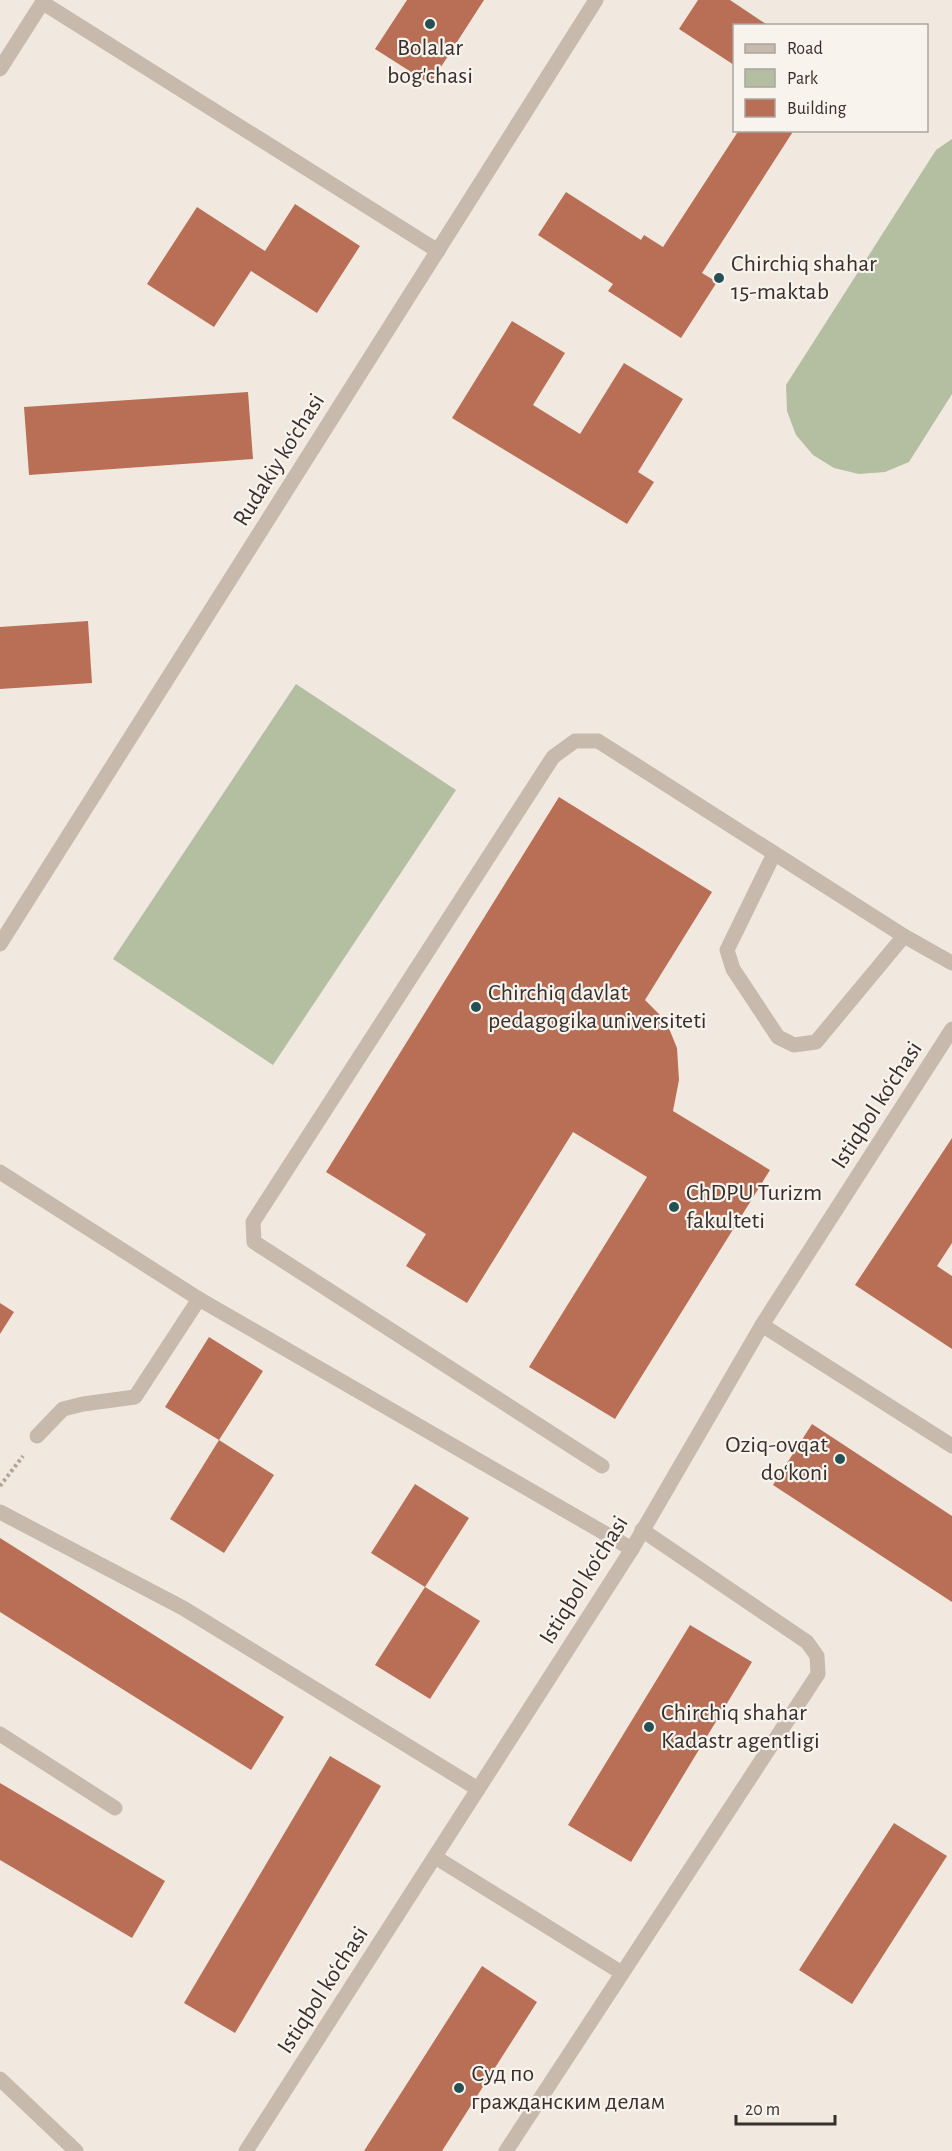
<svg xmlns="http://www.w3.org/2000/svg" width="952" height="2151" font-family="'Alegreya Sans',sans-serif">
<rect width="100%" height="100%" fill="#f1e9e0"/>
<g fill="#b4bea1">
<polygon points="952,139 952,394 909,462 885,472 859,474 834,468 813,455 796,435 787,411 786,385 936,150"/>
<polygon points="296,684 456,790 273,1065 113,959"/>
</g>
<g fill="#b96f56">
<polygon points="407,0 484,0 430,84 375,49"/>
<polygon points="698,0 730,0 769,26 734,26 734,65 679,29"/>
<polygon points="739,130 794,130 702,273 717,282 681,338 608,291 613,284 538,235 566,192 641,240 644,235 663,247"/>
<polygon points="295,204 360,246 317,313 251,271 214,327 147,284 197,207 265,251"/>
<polygon points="512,321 565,353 533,405 580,434 624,363 683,399 638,472 654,482 627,524 452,418"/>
<polygon points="248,392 253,459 29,475 24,407"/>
<polygon points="88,621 92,683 0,689 0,627"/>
<polygon points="559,797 712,892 645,1000 666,1021 677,1048 679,1080 673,1111 770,1170 615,1419 529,1367 647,1177 573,1132 467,1303 406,1266 426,1234 326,1172"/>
<polygon points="952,1138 952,1243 937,1266 952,1276 952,1349 855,1285"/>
<polygon points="0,1303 14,1312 0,1334"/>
<polygon points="209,1337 263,1371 219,1440 274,1475 224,1553 170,1519 219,1440 165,1407"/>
<polygon points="812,1424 952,1516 952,1602 773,1485"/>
<polygon points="415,1484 469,1518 425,1587 371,1553"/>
<polygon points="0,1538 284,1717 251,1770 0,1612"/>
<polygon points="425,1587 480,1621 430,1699 375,1665"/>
<polygon points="690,1625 752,1662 631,1862 568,1825"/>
<polygon points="330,1756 381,1786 235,2033 184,2003"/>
<polygon points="0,1783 165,1881 132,1938 0,1860"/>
<polygon points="894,1823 947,1856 852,2004 799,1970"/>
<polygon points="482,1966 537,2002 442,2151 364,2151"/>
</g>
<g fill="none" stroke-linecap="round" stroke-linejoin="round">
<polyline stroke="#b3a497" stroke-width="4" stroke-dasharray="3 3" stroke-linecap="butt" points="0,1486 23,1456"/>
<g stroke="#c8b9ad" stroke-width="15">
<polyline points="43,3 438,251"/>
<polyline points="0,69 44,0"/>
<polyline points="774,854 727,950 733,969 778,1037 794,1045 816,1042 904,936"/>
<polyline points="0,944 596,0"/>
<polyline points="0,1172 199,1299 632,1549"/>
<polyline points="762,1325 952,1446"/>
<polyline points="37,1436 63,1409 83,1404 135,1397 199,1299"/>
<polyline points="602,1466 254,1242 253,1222 553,757 575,741 598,741 904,936 952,963"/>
<polyline points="0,1512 183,1608 478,1789"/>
<polyline points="0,1734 115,1808"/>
<polyline points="435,1857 622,1973"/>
<polyline points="0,2079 76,2151"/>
<polyline points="246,2151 632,1549 762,1325 952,1029"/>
<polyline points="506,2151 818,1674 817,1656 807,1642 642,1530"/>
</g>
</g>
<g fill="#255154" stroke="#f8f3ec" stroke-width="2">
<circle cx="430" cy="24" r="6"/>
<circle cx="719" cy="278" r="6"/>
<circle cx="476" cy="1007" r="6"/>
<circle cx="674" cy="1207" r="6"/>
<circle cx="840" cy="1459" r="6"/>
<circle cx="649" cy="1727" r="6"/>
<circle cx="459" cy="2088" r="6"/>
</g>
<g text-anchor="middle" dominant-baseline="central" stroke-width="4.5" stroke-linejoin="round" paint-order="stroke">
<g font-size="24" fill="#372f2b" stroke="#f8f3ec" text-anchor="start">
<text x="430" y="48" text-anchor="middle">Bolalar<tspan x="430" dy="28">bog'chasi</tspan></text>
<text x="731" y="264">Chirchiq shahar<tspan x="731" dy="28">15-maktab</tspan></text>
<text x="488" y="993">Chirchiq davlat<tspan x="488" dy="28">pedagogika universiteti</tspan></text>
<text x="686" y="1193">ChDPU Turizm<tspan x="686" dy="28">fakulteti</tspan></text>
<text x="828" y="1445" text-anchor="end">Oziq-ovqat<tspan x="828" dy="28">do‘koni</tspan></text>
<text x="661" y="1713">Chirchiq shahar<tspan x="661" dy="28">Kadastr agentligi</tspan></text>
<text x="471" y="2074">Суд по<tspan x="471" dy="28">гражданским делам</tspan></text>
</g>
<g font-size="24" fill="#372f2b" stroke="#f8f3ec">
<text transform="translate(279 460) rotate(-58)">Rudakiy ko‘chasi</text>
<text transform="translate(877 1105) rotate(-57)">Istiqbol ko‘chasi</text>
<text transform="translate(584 1580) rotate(-58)">Istiqbol ko‘chasi</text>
<text transform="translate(323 1990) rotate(-57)">Istiqbol ko‘chasi</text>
</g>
</g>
<rect x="733" y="24" width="195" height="108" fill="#f8f3ec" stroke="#aba59f" stroke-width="1.5"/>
<rect x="745" y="44" width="30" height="9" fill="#c8b9ad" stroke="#aba59f" stroke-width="1.5"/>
<text x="787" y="54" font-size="18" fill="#372f2b">Road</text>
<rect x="745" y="69" width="30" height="18" fill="#b4bea1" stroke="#aba59f" stroke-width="1.5"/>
<text x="787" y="84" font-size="18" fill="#372f2b">Park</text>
<rect x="745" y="99" width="30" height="18" fill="#b96f56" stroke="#aba59f" stroke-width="1.5"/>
<text x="787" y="114" font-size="18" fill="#372f2b">Building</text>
<path d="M736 2115v9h99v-9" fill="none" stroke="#372f2b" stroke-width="3"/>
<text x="745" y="2115" font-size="18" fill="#372f2b" stroke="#f8f3ec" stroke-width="4.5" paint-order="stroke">20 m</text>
</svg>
